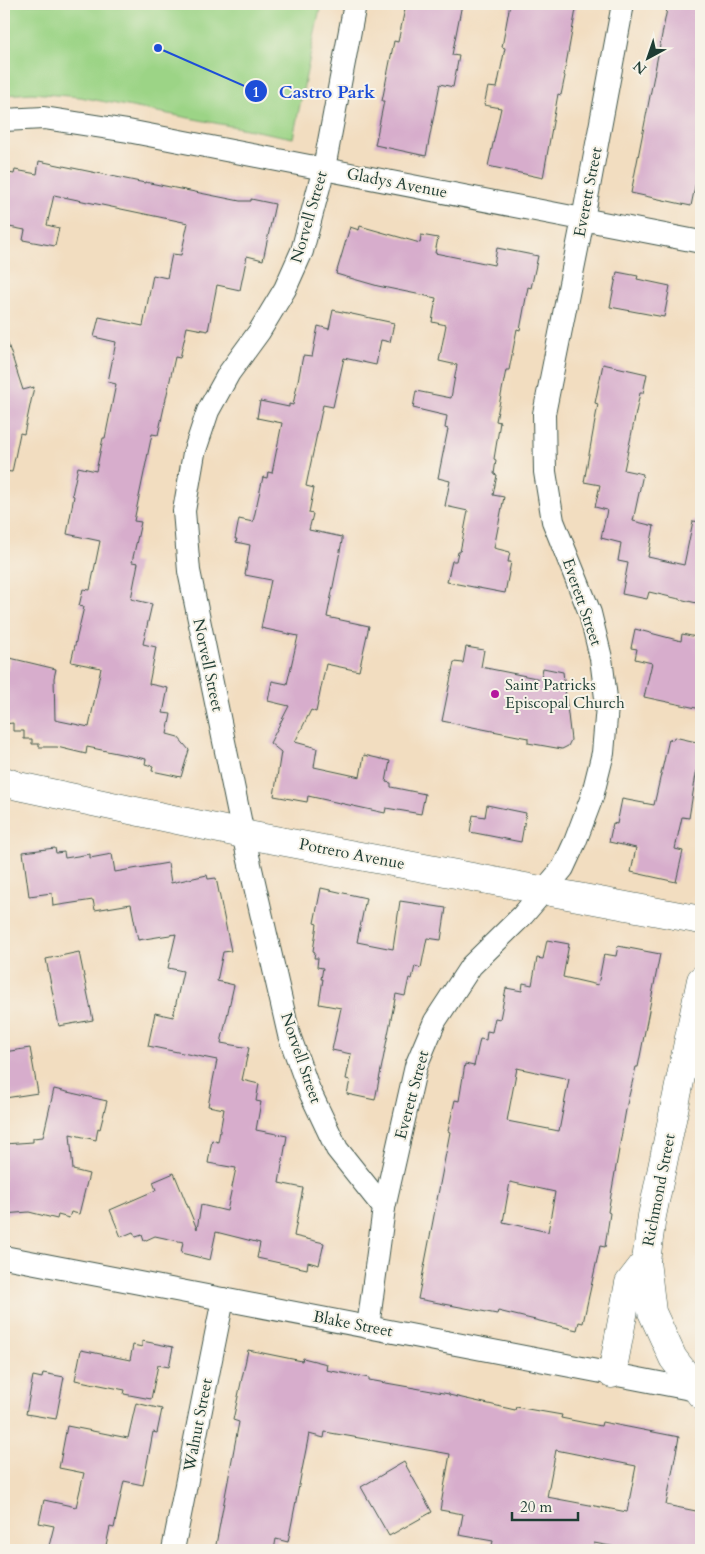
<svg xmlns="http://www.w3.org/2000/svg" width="705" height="1554" font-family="Cardo,serif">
<rect width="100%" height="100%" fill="#f7f3e8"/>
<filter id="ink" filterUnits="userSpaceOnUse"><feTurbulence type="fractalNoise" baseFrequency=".02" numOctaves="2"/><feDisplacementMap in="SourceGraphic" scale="10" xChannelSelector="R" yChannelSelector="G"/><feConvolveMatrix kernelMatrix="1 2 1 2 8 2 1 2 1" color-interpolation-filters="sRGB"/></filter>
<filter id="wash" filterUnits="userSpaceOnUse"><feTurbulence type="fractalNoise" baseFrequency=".0096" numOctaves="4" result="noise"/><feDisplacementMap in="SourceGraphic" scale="20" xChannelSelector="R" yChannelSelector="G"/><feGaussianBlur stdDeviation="1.12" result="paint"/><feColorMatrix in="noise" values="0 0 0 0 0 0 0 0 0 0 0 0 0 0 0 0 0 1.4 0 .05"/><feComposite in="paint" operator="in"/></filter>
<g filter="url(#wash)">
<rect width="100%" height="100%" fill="#f2ddc0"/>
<polygon fill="#9cd486" stroke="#5e885d" points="4,4 321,4 293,138 80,97 32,93 4,95"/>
<g id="blocks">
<g fill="#d7adcc" fill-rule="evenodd">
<polygon points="406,4 462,4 452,55 459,56 453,87 440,84 426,156 375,145 384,101 382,101 394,41 398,42"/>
<polygon points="510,4 577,4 564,75 565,76 561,95 558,94 543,178 488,166 501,108 484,105 488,87 497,88 505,48 502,47"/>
<polygon points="668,4 701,4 701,157 691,206 631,193"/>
<polygon points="39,161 145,183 145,182 240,201 251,201 251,199 275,204 263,260 247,256 240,290 217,285 208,331 187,327 180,358 175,357 158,435 152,434 134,521 141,522 132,562 138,563 131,599 152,604 143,644 156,647 149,684 168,688 163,713 171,714 167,734 178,737 189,750 181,777 152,771 153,766 145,764 146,759 87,747 86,754 57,747 39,747 39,744 32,744 32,739 24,739 24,731 13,731 13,723 4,724 4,670 8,670 10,658 56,669 54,678 55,720 89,727 101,668 71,662 84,607 79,606 83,589 90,590 100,541 67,534 74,496 72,495 78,467 96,471 103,438 105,438 116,384 108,382 116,342 94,337 99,317 143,326 153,275 167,278 172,254 181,255 188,223 54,195 47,225 59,228 55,246 23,240 25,230 4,226 4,172 14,174 15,170 37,174"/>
<polygon points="360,226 420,243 421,235 438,238 435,253 494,265 497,248 538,256 531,288 528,287 520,330 517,329 509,370 506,370 496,421 500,422 494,459 496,460 494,474 497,475 493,495 504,497 494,548 510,552 508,562 511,562 505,593 447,582 452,561 456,561 458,552 460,552 468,511 445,506 450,481 438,478 448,429 445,428 447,416 413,408 416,391 451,398 457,365 439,361 446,325 432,322 436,298 378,286 336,274 350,227 359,230"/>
<polygon points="617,272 638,276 637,279 670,286 664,317 610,307"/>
<polygon points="333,310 394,323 390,342 381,340 376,365 344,358 333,407 323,405 306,486 314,488 309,513 313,514 309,530 342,537 342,541 327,617 369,626 359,671 326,664 316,712 311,710 295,742 317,748 314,767 360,777 364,755 390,761 386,782 391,783 391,787 425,794 421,814 386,808 385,813 308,796 307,802 274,796 281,752 270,743 289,706 268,701 272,681 287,684 298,636 261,628 271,580 245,575 250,545 236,542 237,539 235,539 239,519 253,522 263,477 267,478 268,472 272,473 282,423 257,418 260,401 289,407 289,404 293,405 303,356 312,357 318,326 329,329"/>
<polygon points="4,341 7,341 23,390 34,387 24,434 20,433 12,472 4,471"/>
<polygon points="603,364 647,374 643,393 640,393 624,470 643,474 633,521 654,526 648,557 684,565 693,521 701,522 701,604 649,592 647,599 622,594 628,563 618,561 621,543 601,538 607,510 595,507 600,485 584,482 598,404 595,403"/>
<polygon points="635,629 681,641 682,634 701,638 701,709 644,697 652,663 635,659 637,649 631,648"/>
<polygon points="466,647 484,650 481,667 541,679 543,668 563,672 571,740 568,746 562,749 528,743 528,738 442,721 454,662 463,663"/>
<polygon points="674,737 701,743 689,818 682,817 675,849 683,851 676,882 631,872 636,848 609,842 613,823 617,824 622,799 654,805 669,739 673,740"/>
<polygon points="487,805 526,813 521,842 470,832 473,815 485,817"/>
<polygon points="55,848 56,853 64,852 65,858 90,854 90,858 112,854 115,872 168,863 171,883 207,875 208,879 216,878 231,951 223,952 217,981 234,985 221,1043 249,1048 242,1080 259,1084 256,1101 261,1102 256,1130 287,1136 279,1183 303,1188 294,1236 324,1243 319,1265 308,1262 307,1269 257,1258 260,1243 216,1232 210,1260 181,1253 183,1242 155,1236 144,1241 142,1235 136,1237 133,1232 121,1237 110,1210 156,1190 153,1182 174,1173 197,1229 201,1205 227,1211 236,1168 208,1163 212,1140 218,1142 224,1109 208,1106 217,1060 148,1046 155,1013 173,1017 183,971 168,968 176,934 138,940 131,904 95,910 93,900 53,906 52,893 29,896 23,852"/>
<polygon points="321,888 366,898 357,942 393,949 400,901 446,908 441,940 427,938 421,968 415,966 412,979 409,978 405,996 396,994 375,1100 347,1094 350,1080 346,1079 351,1054 332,1050 341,1008 319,1004 323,979 321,979 323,968 317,967 318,958 314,958 315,952 313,951 317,924 314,923"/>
<path d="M547,940L569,944L563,977L598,985L604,954L616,956L618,946L660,954L638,1067H636L627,1104L608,1212L610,1213L605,1247L600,1246L583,1323L579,1322L577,1330L498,1311L497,1314L418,1299L450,1132L448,1131L455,1100L459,1101L465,1064L474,1066L480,1039L486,1040L487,1031L492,1032L495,1018L500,1019L506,988L522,991L523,983L532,985L537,958L543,959ZM517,1068L569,1079L559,1131L507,1121ZM510,1182L555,1192L548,1232L503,1222Z"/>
<polygon points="79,952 93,1020 59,1026 46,959"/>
<polygon points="30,1048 38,1093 5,1098 4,1052"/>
<polygon points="54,1089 107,1101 100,1129 98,1128 96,1140 70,1134 73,1170 89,1174 79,1214 71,1212 69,1218 58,1215 57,1219 29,1212 4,1214 4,1144 33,1142 33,1138 43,1137"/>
<polygon points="142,1341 173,1347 169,1367 158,1365 151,1399 124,1394 125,1390 75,1380 81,1350 130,1360 133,1345 142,1347"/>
<path d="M248,1350L302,1361L303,1358L327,1364L326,1370L369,1378V1380L449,1394V1395L515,1410L516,1407L562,1415L561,1418L601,1426L602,1422L679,1437L666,1505L701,1512V1550H632L594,1543L593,1550H515L492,1545L493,1541L459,1535L463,1514L440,1510L450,1454L325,1432L324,1438L309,1434L288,1542L276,1539L274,1550H215L239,1422L233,1420ZM556,1450L636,1466L627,1512L547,1497Z"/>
<polygon points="43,1373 64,1377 56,1419 26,1414 33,1376 42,1378"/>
<polygon points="136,1403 162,1409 157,1433 153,1432 143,1485 124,1481 114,1528 110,1527 105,1550 48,1550 54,1526 39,1523 44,1500 76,1507 84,1473 59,1468 67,1426 128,1438"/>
<polygon points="404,1462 432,1512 389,1536 361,1487"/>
</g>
</g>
</g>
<g filter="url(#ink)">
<use href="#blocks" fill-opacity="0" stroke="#3f5549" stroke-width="1"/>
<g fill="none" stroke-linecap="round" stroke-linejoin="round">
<g stroke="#3f5549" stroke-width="24">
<g id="minor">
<polyline points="355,4 324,168 302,251 285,289 259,332 229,373 208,411 194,453 184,511 189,571 243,834 289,1035 309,1090 337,1149 384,1208 368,1327"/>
<polyline points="4,120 44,118 128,131 701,242"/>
<polyline points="384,1208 416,1066 435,1021 471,966 523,915 563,868 575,842 592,797 603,753 607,706 601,658 590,613 553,521 545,472 544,414 583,219 623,4"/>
<polyline points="4,1257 701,1391"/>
<polyline points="173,1550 223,1299"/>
</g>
</g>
<g stroke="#3f5549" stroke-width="29">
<g id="tertiary">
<polyline points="4,781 18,786 243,834 701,920"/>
<polyline points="701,980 652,1216 646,1261 652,1312 673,1358 701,1395"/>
<polyline points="612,1374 629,1283 646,1261"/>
</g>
</g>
<use href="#minor" stroke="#fff" stroke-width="22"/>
<use href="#tertiary" stroke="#fff" stroke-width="28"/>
</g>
</g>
<circle fill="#b5179e" stroke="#f7f3e8" stroke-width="2" cx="495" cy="694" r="5"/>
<g text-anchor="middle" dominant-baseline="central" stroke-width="4" stroke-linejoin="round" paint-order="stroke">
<g font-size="16" fill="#1f3d34" stroke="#f7f3e8">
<text transform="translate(397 183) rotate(11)">Gladys Avenue</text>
<text transform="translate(588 192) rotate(-79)">Everett Street</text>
<text transform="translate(309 217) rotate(-74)">Norvell Street</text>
<text transform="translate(582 602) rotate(71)">Everett Street</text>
<text transform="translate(208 665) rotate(78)">Norvell Street</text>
<text transform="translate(352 854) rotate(11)">Potrero Avenue</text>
<text transform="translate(301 1058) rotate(71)">Norvell Street</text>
<text transform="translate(412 1095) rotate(-75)">Everett Street</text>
<text transform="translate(659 1190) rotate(-79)">Richmond Street</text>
<text transform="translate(353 1324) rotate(11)">Blake Street</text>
<text transform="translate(198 1425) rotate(-79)">Walnut Street</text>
</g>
<g font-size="16" fill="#1f3d34" stroke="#f7f3e8" text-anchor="start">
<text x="505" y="685">Saint Patricks<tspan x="505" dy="18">Episcopal Church</tspan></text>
</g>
</g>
<path fill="none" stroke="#1d4ed8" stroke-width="2" d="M158 48L256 91"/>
<g fill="#1d4ed8" stroke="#f7f3e8" stroke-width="2">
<circle cx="158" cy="48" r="5"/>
<circle cx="256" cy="91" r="12"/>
</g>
<g font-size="15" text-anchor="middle" font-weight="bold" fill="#fff">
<text x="256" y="97">1</text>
</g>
<g font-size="18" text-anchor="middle" font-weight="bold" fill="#1d4ed8" stroke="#f7f3e8" stroke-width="4" stroke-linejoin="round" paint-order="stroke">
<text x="327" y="98">Castro Park</text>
</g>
<rect width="705" height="1554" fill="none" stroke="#f7f3e8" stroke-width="20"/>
<g transform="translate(648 58) rotate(220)" stroke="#f7f3e8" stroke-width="4" paint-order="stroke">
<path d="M0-4L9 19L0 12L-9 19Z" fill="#1f3d34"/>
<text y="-8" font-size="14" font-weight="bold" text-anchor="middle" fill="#1f3d34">N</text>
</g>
<path d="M512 1512v8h66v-8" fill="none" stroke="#1f3d34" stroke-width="2.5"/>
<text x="520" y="1512" font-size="15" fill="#1f3d34" stroke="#f7f3e8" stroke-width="4" paint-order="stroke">20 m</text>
</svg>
